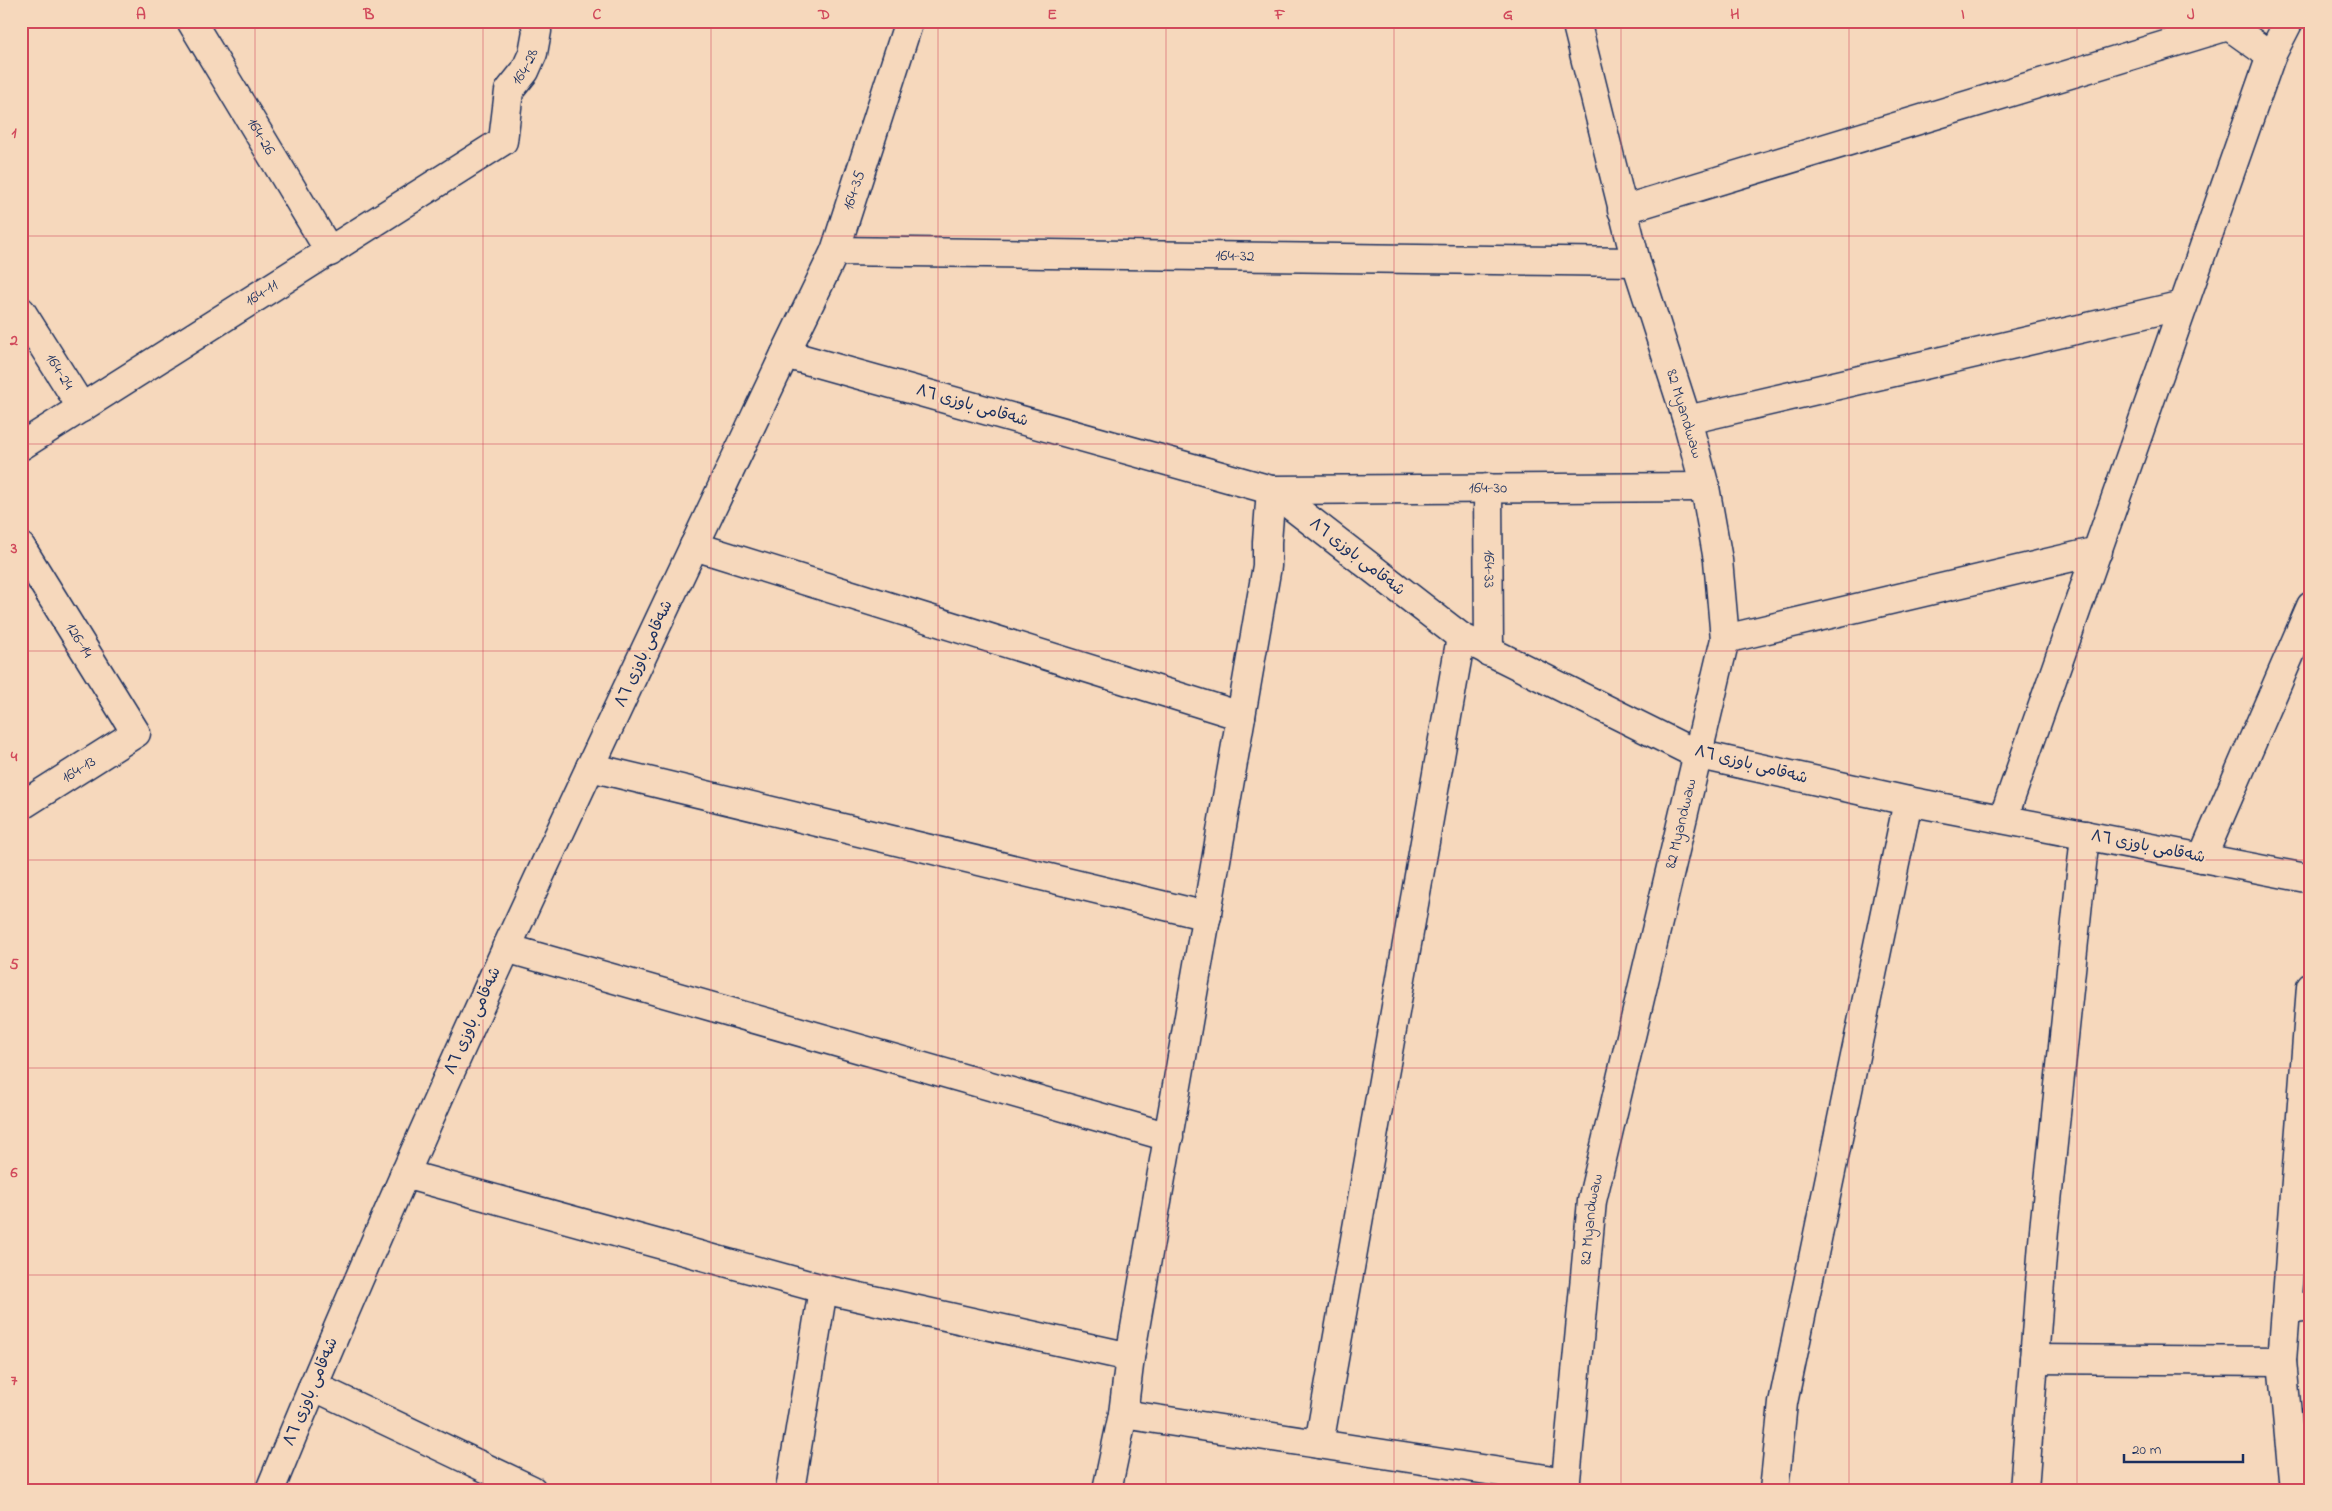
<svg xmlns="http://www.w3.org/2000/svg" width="2332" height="1511" font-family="'Indie Flower','Playpen Sans Arabic',sans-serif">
<rect width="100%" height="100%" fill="#f6d8bc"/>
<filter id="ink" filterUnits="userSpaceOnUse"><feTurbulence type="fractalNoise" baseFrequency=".02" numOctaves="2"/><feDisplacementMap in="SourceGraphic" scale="10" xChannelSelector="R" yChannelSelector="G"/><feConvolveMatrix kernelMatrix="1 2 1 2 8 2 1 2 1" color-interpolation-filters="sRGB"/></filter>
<g filter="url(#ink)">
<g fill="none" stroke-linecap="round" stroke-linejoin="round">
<g stroke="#1b2f5e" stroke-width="31">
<g id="street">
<path id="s1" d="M191,21L330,252"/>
<polyline points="2222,21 2271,56"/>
<polyline points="1622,210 2228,26"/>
<path id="s2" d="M835,251L1636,262"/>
<path id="s3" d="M21,311L82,408"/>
<path id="s4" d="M785,354L835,251L909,21"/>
<polyline points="1687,420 2183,305"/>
<path id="s5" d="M21,446L503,141L509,91L525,71L533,53L537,31L535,21"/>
<path id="s6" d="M1488,488L1489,652"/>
<polyline points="694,546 1241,716"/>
<path id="s7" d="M21,547L136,733L21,806"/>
<polyline points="1725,639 2098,551"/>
<polyline points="590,767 1207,916"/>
<polyline points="2003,819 2271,56 2289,21"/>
<polyline points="2202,858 2311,606"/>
<polyline points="506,948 1169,1137"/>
<polyline points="404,1174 823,1289 1130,1357"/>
<polyline points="2286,1309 2311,1306"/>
<polyline points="2034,1359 2282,1361"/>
<polyline points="313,1386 532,1490"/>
<polyline points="1123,1414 1565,1482"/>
<polyline points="1319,1444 1461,637"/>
<polyline points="790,1490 823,1289"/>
<path id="s8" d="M1107,1490L1123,1414L1130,1357L1267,566V542L1271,490L1705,487"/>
<polyline points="1774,1490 1783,1403 1908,801"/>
<polyline points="2024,1490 2044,1230 2085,835"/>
<polyline points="2294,1490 2282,1361 2311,987"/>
</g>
</g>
<g stroke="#1b2f5e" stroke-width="31">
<g id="secondary">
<path d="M270,1490C428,1105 607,730 785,354L1271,490L1461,637L1696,754L1908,801L2311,879"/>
<path id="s9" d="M1565,1490L1592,1201L1725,639L1718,560L1705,487L1687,420L1636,262L1576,21"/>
</g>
</g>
<use href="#street" stroke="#f6d8bc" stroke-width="28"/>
<use href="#secondary" stroke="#f6d8bc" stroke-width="28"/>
</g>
</g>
<path fill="none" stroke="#d1495b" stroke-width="1" stroke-opacity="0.55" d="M255,21V1490M483,21V1490M711,21V1490M938,21V1490M1166,21V1490M1394,21V1490M1621,21V1490M1849,21V1490M2077,21V1490M21,236H2311M21,444H2311M21,651H2311M21,860H2311M21,1068H2311M21,1275H2311"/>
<g text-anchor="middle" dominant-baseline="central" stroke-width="4.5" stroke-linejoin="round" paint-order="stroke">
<g font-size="16" fill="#1b2f5e" stroke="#f6d8bc">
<text stroke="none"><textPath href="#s5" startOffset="650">164-28</textPath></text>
<text stroke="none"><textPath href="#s1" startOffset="135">164-26</textPath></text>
<text stroke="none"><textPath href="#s4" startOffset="178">164-35</textPath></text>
<text stroke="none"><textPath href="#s2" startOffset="400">164-32</textPath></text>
<text stroke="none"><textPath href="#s5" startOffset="285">164-11</textPath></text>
<text stroke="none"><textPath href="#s3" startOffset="72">164-24</textPath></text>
<text transform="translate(972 406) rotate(16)">شەقامی باوزی ٨٦</text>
<text transform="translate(1684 414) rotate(73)">82 Myandwaw</text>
<text stroke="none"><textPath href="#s8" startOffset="1231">164-30</textPath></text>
<text transform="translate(1357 557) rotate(38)">شەقامی باوزی ٨٦</text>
<text stroke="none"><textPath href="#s6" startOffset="81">164-33</textPath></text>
<text stroke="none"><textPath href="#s7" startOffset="110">126-14</textPath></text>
<text transform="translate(644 654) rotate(-65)">شەقامی باوزی ٨٦</text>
<text transform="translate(1751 765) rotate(14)">شەقامی باوزی ٨٦</text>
<text transform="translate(79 770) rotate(-32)">164-13</text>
<text stroke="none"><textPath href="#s9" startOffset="678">82 Myandwaw</textPath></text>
<text transform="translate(2148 847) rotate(11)">شەقامی باوزی ٨٦</text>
<text transform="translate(473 1021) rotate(-66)">شەقامی باوزی ٨٦</text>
<text stroke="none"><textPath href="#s9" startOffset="272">82 Myandwaw</textPath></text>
<text transform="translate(311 1392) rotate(-67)">شەقامی باوزی ٨٦</text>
</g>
</g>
<rect width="2332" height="1511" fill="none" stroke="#f6d8bc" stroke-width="55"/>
<path d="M2124 1454v8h119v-8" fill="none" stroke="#1b2f5e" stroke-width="2.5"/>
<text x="2132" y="1454" font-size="15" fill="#1b2f5e" stroke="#f6d8bc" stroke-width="4" paint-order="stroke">20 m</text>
<rect x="28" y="28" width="2276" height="1456" fill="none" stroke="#d1495b" stroke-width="2"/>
<g font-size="16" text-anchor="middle" font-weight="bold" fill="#d1495b">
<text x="141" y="19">A</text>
<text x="369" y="19">B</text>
<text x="597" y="19">C</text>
<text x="824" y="19">D</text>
<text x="1052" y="19">E</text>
<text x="1280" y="19">F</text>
<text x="1508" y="19">G</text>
<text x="1735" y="19">H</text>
<text x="1963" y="19">I</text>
<text x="2191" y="19">J</text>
<text x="14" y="137">1</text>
<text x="14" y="345">2</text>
<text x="14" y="553">3</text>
<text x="14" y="761">4</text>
<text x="14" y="969">5</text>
<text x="14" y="1177">6</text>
<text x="14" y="1385">7</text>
</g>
</svg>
